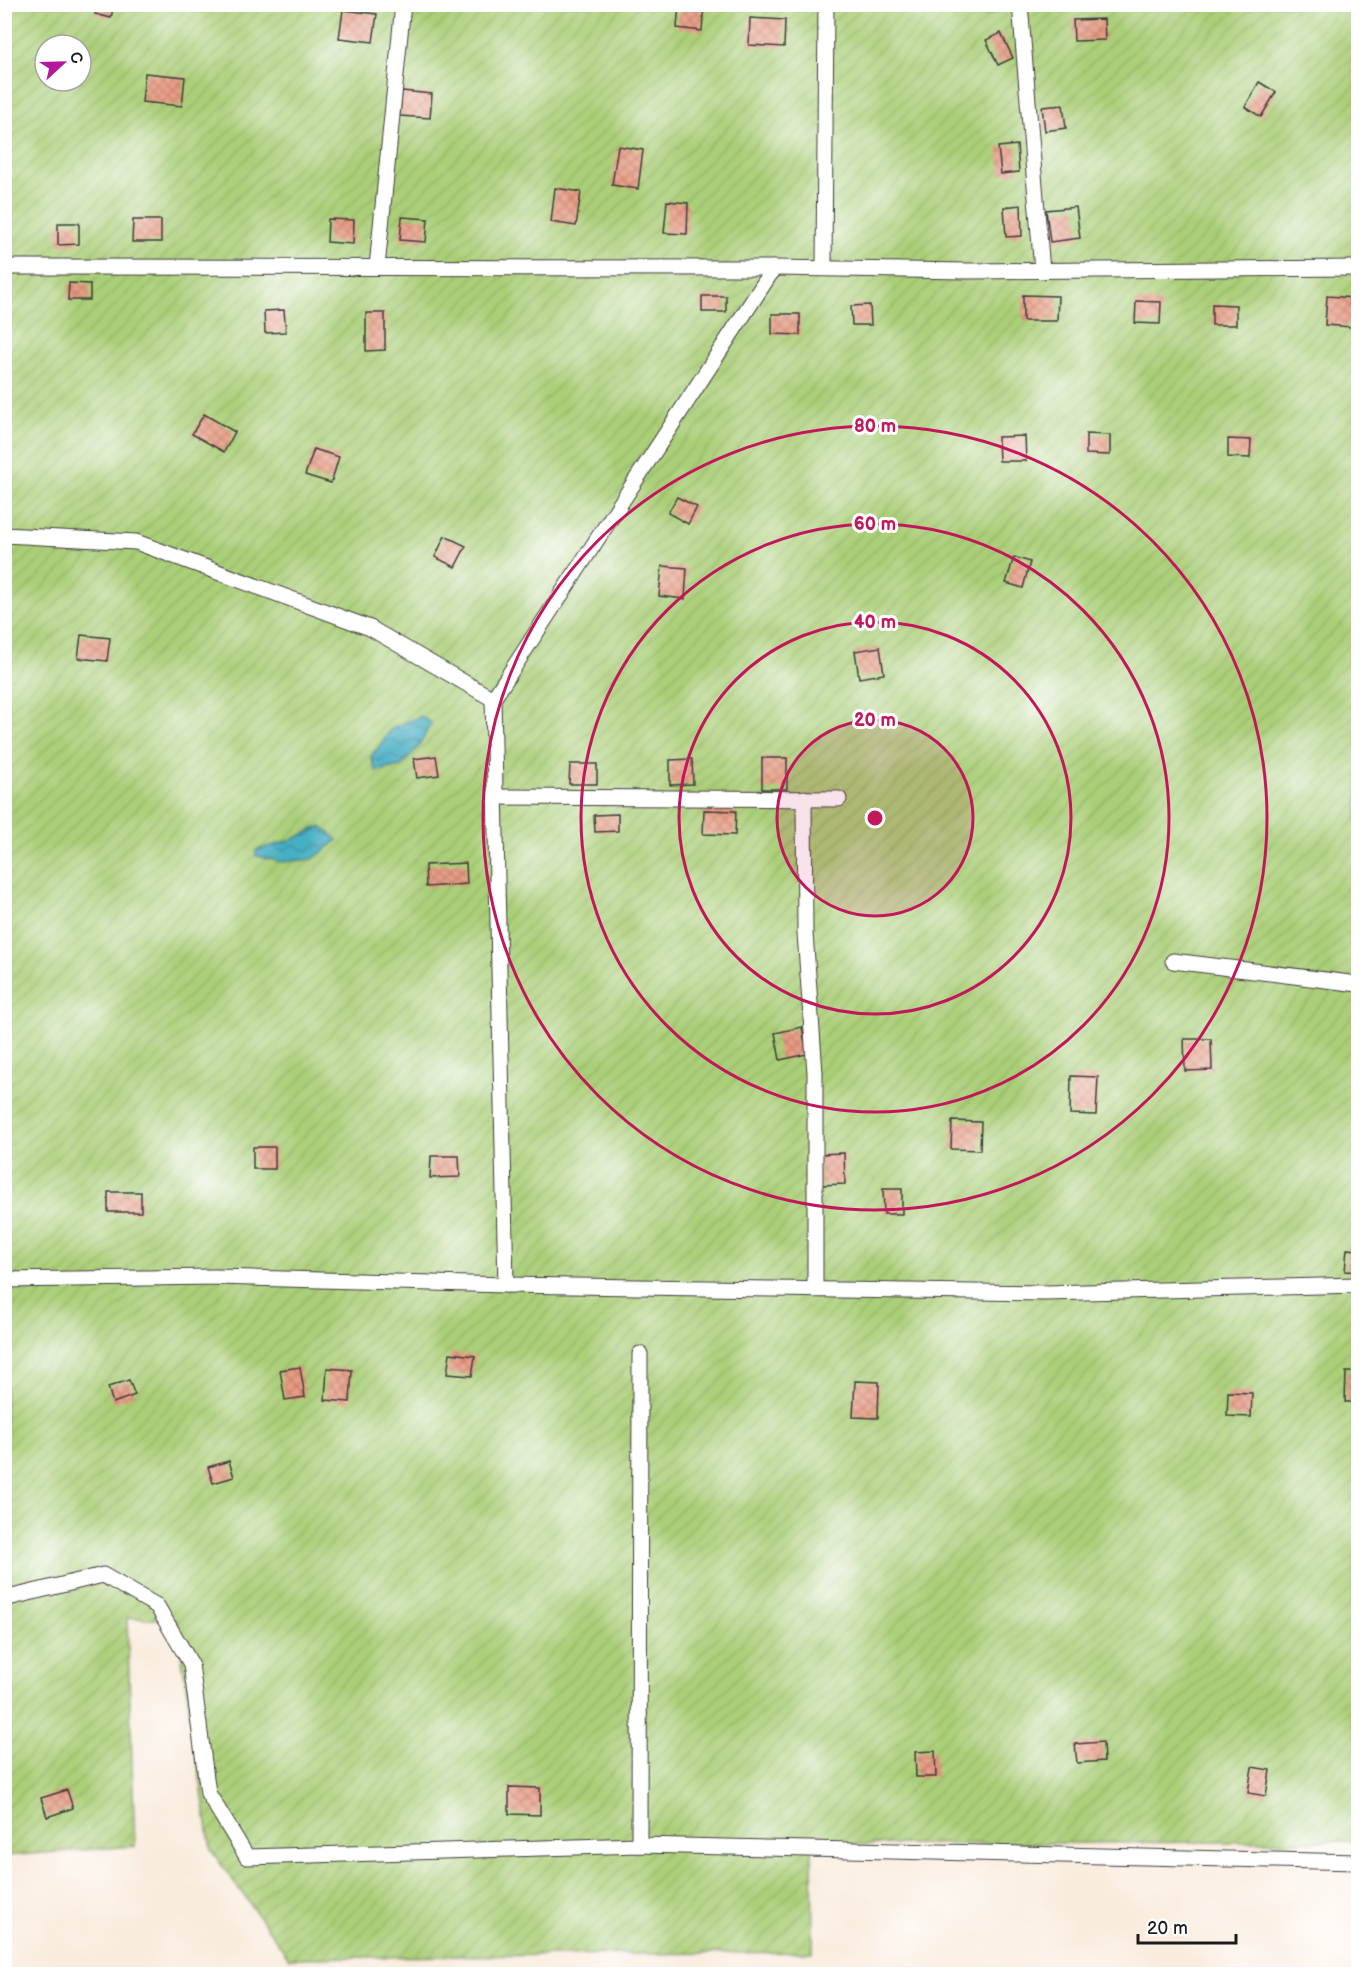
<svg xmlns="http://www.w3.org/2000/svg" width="1363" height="1979" font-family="'Balsamiq Sans',sans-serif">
<defs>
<pattern id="garden-furrows" width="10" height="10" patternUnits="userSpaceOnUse" patternTransform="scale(1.5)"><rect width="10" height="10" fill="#abcf78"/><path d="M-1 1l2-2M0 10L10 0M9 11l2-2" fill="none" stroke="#93b167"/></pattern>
<pattern id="water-waves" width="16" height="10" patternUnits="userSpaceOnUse" patternTransform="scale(1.5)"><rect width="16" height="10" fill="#46afc4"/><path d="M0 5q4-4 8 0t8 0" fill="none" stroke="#3a8e9e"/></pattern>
<pattern id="building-cross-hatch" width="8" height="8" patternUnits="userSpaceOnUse" patternTransform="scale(1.5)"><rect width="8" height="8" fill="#ea9d85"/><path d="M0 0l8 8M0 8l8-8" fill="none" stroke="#bd7f6c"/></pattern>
</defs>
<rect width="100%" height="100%" fill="#fff"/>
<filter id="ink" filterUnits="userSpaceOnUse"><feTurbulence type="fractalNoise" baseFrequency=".0167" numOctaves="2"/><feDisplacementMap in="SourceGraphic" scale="12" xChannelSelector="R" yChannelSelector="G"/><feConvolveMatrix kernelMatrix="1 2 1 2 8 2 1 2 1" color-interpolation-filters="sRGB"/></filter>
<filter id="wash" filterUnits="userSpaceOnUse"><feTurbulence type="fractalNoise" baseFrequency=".008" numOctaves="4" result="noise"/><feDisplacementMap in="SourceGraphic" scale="24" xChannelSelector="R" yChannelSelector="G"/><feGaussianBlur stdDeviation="1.35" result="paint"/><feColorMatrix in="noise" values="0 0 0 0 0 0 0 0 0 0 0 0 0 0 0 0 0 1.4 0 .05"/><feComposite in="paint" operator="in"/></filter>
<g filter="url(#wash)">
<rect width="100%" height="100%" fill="#f9ecdd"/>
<path fill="url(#garden-furrows)" stroke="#64764a" stroke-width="1.5" fill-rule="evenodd" d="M5,5H1358V1841L812,1845L813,1952L289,1958L211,1850L176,1620L127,1618L135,1846L5,1856ZM45,45H81V81H45Z"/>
<g fill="url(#water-waves)" stroke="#316670" stroke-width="1.5">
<polygon points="421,716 431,723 419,746 401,766 376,771 371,757 392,728"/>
<polygon points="321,826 338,840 313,859 282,862 256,856 256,850 289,841"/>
</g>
<g id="blocks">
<g fill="url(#building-cross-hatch)">
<polygon points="97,4 114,4 111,18 95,14"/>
<polygon points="679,4 704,4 702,31 677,28"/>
<polygon points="984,4 1010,4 1010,11 985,12"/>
<polygon points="343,10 377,14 373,42 339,38"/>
<polygon points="750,18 785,20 784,47 749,45"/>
<polygon points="1104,19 1105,40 1074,41 1073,20"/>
<polygon points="1001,33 1013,58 998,65 986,40"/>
<polygon points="145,73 185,77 182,106 142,102"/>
<polygon points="1259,82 1276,92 1261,117 1245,107"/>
<polygon points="402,91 432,94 430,118 400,116"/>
<polygon points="1063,105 1066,128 1045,131 1042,107"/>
<polygon points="1017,145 1019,172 1001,174 998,147"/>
<polygon points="618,146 643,150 638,189 612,185"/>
<polygon points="555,188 581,192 576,226 551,222"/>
<polygon points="667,201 688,203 687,234 664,233"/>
<polygon points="1021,205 1022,236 1006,237 1004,207"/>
<polygon points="1076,207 1080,238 1050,242 1046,210"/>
<polygon points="402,217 428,219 426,242 400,240"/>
<polygon points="328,219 354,220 353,244 327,242"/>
<polygon points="133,220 161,220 161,242 132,242"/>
<polygon points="58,223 79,223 79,244 58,245"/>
<polygon points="69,283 90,284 90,300 68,300"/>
<polygon points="1023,295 1058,296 1057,321 1023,321"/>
<rect x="702" y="296" width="24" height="16"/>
<polygon points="1327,296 1354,298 1352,327 1325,325"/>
<polygon points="1136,301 1161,302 1160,324 1135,323"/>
<polygon points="1212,304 1236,305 1236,325 1212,325"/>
<polygon points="870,305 871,325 852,325 851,306"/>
<polygon points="284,310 286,332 265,333 264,311"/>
<polygon points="366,313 385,313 385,350 366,351"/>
<polygon points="772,314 800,314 800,335 772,334"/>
<polygon points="204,414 235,432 224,452 192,434"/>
<polygon points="1086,434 1110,435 1110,455 1086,454"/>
<polygon points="1025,436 1026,461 999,461 998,437"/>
<polygon points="1228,439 1251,440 1250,458 1228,457"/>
<polygon points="314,449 339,457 331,483 305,475"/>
<polygon points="677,497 697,507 688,524 668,513"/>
<polygon points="445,536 466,546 455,567 435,557"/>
<polygon points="1014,557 1030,562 1023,588 1006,583"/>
<polygon points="662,566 687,568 685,599 659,596"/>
<polygon points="81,635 110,638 107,661 78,658"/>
<polygon points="880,647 884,674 859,678 855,651"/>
<polygon points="436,756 439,775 417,778 414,759"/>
<rect x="762" y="758" width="25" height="31"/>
<polygon points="692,759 693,784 670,785 670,760"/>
<polygon points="570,764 597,764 597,784 569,784"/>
<polygon points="704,810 736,811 735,835 703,834"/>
<polygon points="618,814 618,831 595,832 594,815"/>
<polygon points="466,863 467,884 426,887 425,865"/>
<polygon points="802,1027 807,1054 780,1060 775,1033"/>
<polygon points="1184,1039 1211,1039 1212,1070 1185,1071"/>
<polygon points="1071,1076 1098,1077 1096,1115 1070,1114"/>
<polygon points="952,1121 981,1122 980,1150 951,1149"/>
<rect x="253" y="1147" width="22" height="22"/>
<polygon points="844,1153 845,1184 819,1185 818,1154"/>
<polygon points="431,1156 459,1156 460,1177 430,1178"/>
<polygon points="883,1189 902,1189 902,1214 884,1214"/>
<rect x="108" y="1192" width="33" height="20"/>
<polygon points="1347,1249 1358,1250 1358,1272 1345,1271"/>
<polygon points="450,1353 475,1356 472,1376 447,1374"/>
<polygon points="300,1367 305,1397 285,1400 280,1370"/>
<polygon points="327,1368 352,1370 350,1402 325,1400"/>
<polygon points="1346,1372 1358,1372 1358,1402 1345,1402"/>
<polygon points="129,1380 135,1395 113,1403 108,1387"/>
<polygon points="855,1381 879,1382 878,1418 853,1417"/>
<polygon points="1228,1392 1252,1393 1251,1417 1227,1416"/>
<polygon points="229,1461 234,1477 213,1483 208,1467"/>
<polygon points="1103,1742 1104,1761 1077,1763 1075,1744"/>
<polygon points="935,1751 936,1777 916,1777 915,1752"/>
<polygon points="1252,1767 1270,1770 1266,1796 1248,1793"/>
<polygon points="509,1787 540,1788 540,1815 509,1814"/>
<polygon points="67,1790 73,1808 47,1817 41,1798"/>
</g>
</g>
</g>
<g filter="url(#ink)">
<use href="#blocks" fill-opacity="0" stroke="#3d3b39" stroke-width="1.5"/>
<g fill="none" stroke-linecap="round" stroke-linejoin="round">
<g stroke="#3d3b39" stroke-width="17">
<g id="service">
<polyline points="1020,4 1042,271"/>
<polyline points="4,267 774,268 968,271 1358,268"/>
<polyline points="377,267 403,4"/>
<polyline points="824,268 826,4"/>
<polyline points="4,535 136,542 370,628 493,699 774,268"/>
<polyline points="493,699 506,1285"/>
<polyline points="495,797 839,799"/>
<polyline points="804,798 805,933 815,1073 815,1290"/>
<polyline points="1173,961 1358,984"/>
<polyline points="4,1280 215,1277 506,1285 1046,1293 1358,1285"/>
<polyline points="4,1599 103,1575 157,1606 191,1664 208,1793 247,1857 639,1845 1358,1862"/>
<polyline points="639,1845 640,1354"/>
</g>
</g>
<use href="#service" stroke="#fff" stroke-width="15"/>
</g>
</g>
<circle cx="875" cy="818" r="98" fill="#c2185b" fill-opacity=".12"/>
<g fill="none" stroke="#c2185b" stroke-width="3">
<circle cx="875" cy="818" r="98"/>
<circle cx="875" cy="818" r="196"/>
<circle cx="875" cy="818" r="294"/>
<circle cx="875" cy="818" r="392"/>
</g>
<circle cx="875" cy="818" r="9" fill="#c2185b" stroke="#fff" stroke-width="3"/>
<g font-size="18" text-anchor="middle" font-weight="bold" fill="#c2185b" stroke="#fff" stroke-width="6" stroke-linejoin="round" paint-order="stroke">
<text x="875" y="432">80 m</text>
<text x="875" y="530">60 m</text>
<text x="875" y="628">40 m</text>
<text x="875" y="726">20 m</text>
</g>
<rect width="1363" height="1979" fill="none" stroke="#fff" stroke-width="24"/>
<g transform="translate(63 63) rotate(68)"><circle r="28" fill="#ffffff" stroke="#a4a4a4" stroke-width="1.5"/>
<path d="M0-4.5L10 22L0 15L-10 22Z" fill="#b5179e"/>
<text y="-9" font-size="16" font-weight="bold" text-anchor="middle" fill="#1c1c1c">С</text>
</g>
<path d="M1138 1934v9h98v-9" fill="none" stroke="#1c1c1c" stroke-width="3"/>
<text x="1147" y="1934" font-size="18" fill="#1c1c1c" stroke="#ffffff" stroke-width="4.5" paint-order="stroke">20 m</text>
</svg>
